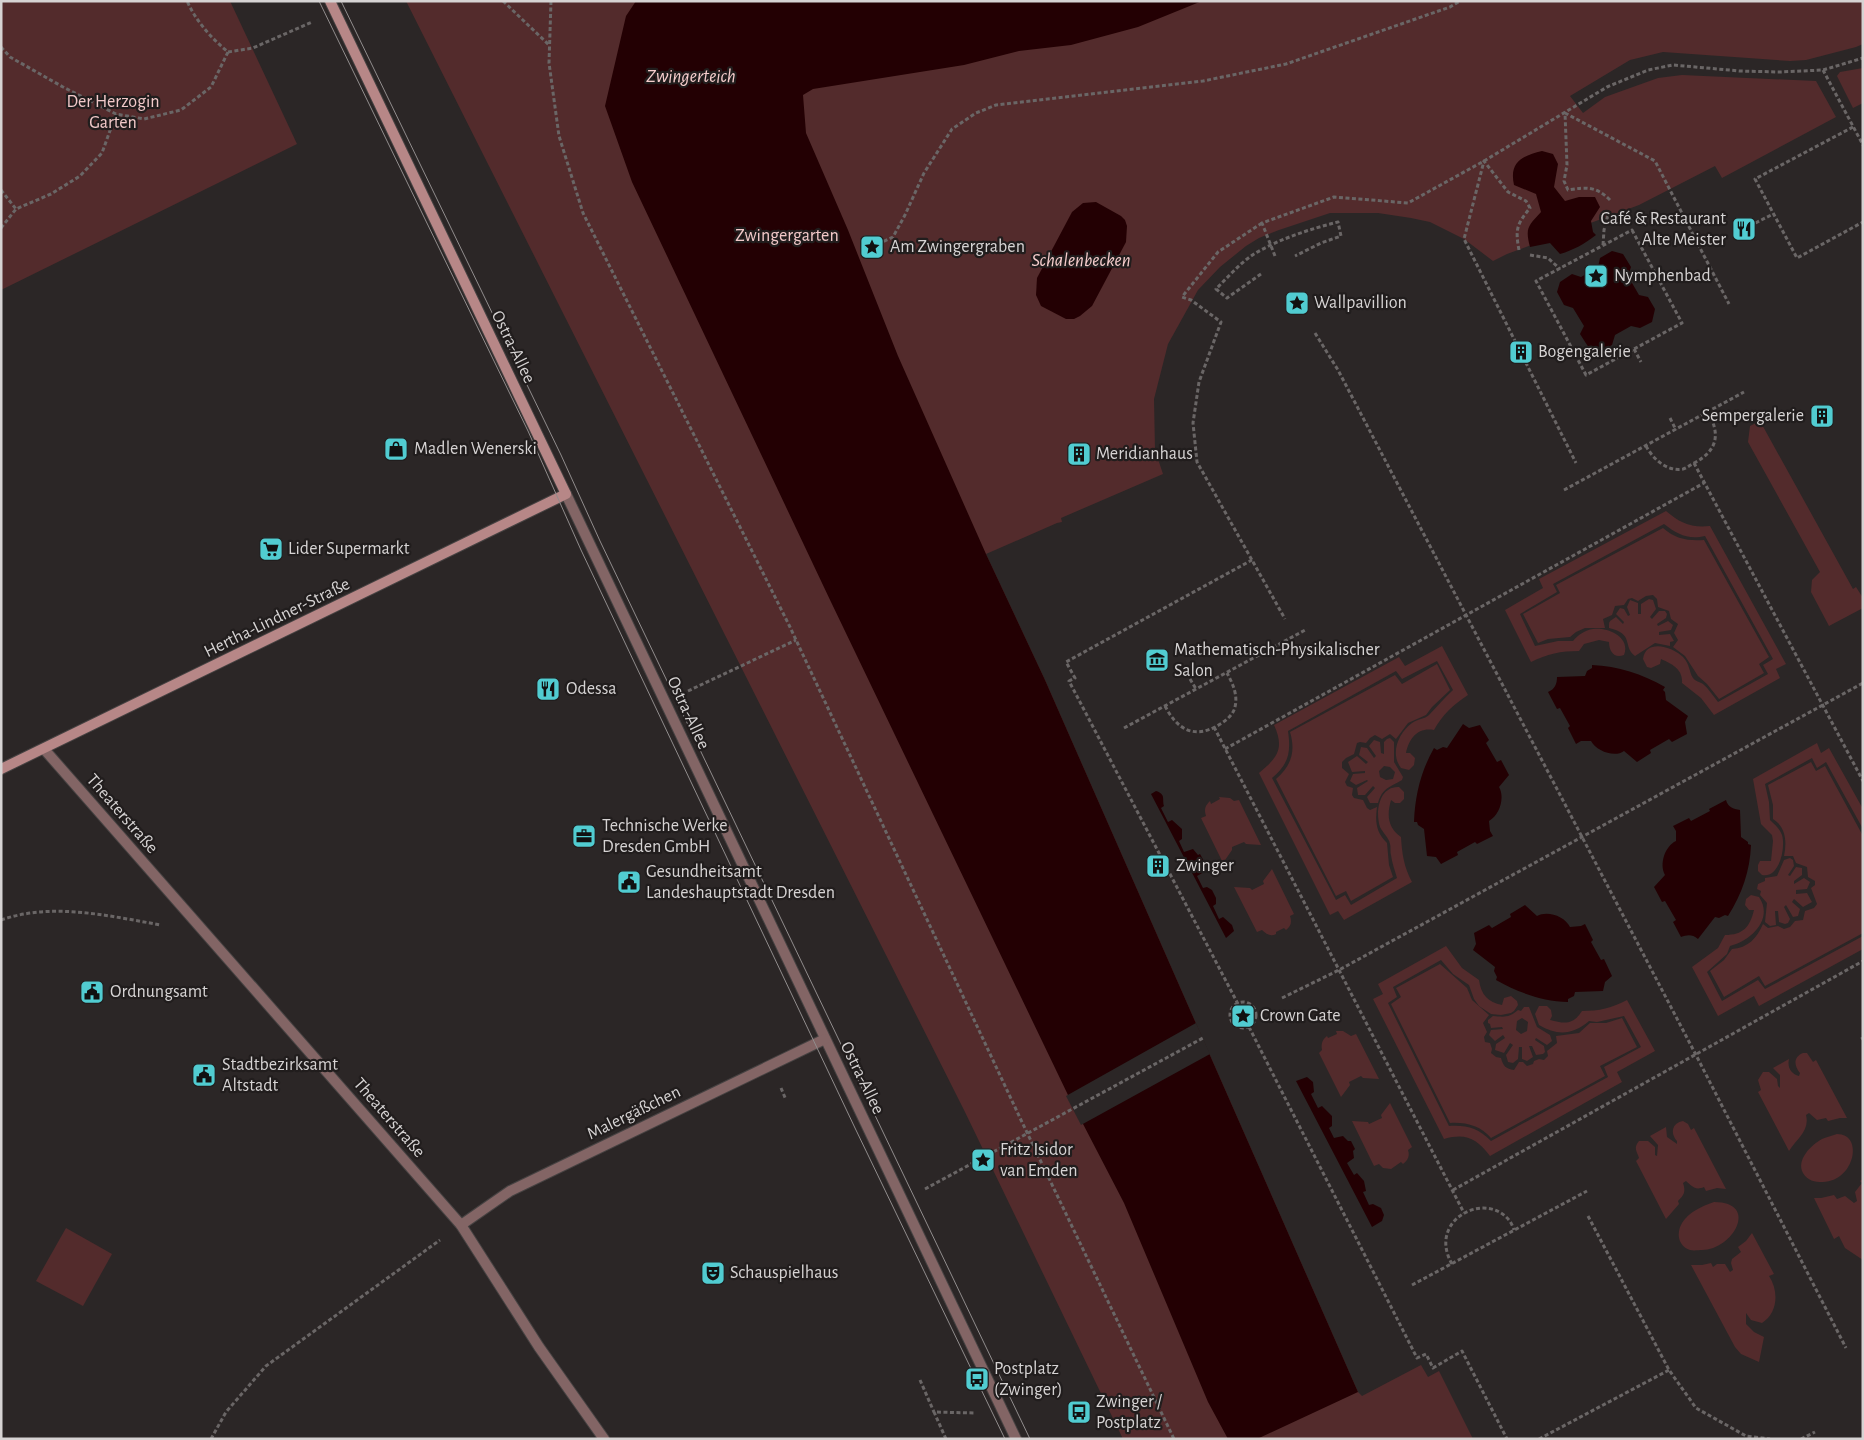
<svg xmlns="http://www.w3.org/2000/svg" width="1864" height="1440" font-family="'Alegreya Sans',sans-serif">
<rect width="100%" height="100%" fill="#2b2626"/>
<g fill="#532b2c" fill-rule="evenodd">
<polygon points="1,1 230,1 297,144 1,290"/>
<polygon points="406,1 1863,1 1863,44 1856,47 1806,60 1790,61 1663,52 1630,60 1570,96 1583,113 1605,97 1658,78 1682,75 1816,81 1836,117 1722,178 1715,166 1639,205 1507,254 1493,261 1464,239 1430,222 1411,218 1378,213 1330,213 1279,230 1259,238 1246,246 1220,267 1198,290 1168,344 1154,399 1155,450 1163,474 1061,518 1062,522 1057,523 986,554 1045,680 1358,1392 1362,1396 1421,1365 1428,1377 1439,1371 1473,1439 1123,1439 964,1110"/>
<polygon points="1863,68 1863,103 1853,108 1837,76 1840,72"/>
<polygon points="1760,421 1853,589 1856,587 1863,598 1863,608 1829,626 1811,592 1812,580 1820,572 1748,442 1750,426"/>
<path d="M1666,511C1680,523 1691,528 1710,526L1786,664L1776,669L1780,678L1714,715L1701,698L1682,683C1683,669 1672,664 1661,659L1660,664L1651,668L1647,667L1643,659C1646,638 1673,647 1683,657C1690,664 1689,672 1693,678C1695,681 1700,682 1703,684C1709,689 1713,696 1718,702L1768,674L1763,665L1773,659L1705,536C1688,540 1677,534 1664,524L1553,584L1557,592L1520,614L1535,646L1558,641H1573C1578,635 1585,630 1593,629C1608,627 1631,637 1624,655C1614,659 1609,651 1609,642L1599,640L1584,644L1579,651C1561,651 1547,654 1531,662L1505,610L1543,588L1539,579Z"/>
<path d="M1663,528C1676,539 1687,541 1704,540L1769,657L1759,664L1764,673L1719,699L1707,684L1698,676L1685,656L1673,647L1678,640L1674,633L1678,624L1671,619L1669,611L1658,607L1657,599L1653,595L1646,596L1638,601L1632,598L1628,599L1624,605L1615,606L1612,615L1603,619L1605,628H1585L1576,632L1570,637L1548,639L1538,643L1523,614L1560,593L1556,585Z"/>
<path d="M1649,599L1653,600L1656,609L1650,617L1652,619L1659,611H1665L1667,614L1666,618L1657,624L1658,626L1668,621L1673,625L1671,630L1659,632V635L1670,634L1674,641L1670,642V646L1655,643L1635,656C1622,646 1635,634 1609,628C1609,620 1609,622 1616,617L1623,624L1624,622L1616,614L1620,608L1624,609L1628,616L1630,615L1627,607L1630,600L1638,603V614H1641V604Z"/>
<path d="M1442,646L1468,695C1453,705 1443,714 1434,730C1418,727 1409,738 1406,753H1410L1415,758L1414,765L1409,770L1401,768C1390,754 1398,733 1412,723C1417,719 1425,719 1429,715C1437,707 1444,698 1453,690L1437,661L1402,679L1396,671L1288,731C1291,752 1289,764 1272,778L1336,900L1345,895L1351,905L1397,878C1395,871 1392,863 1391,855C1390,852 1391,847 1390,844C1389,838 1383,833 1380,827C1375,812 1379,786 1399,787L1404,792V799L1400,803H1395L1391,800C1387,814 1387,827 1401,837C1402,854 1404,867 1412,882L1344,920L1338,911L1330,915L1259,773C1277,758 1285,749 1274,725L1399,657L1405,666Z"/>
<path d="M1437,664L1450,690L1432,707L1426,715L1408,723L1396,739L1390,734L1382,739L1375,735L1370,738L1366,743L1360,742L1357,743L1354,754L1346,758L1342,762V768L1349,774L1345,782L1347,786L1353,788L1352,795L1354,798L1363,800L1367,808L1370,810L1377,807C1375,822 1376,832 1387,843L1389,865L1393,877L1351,901L1346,891L1336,896L1276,779C1291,766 1296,752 1290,732L1395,675L1402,684Z"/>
<path d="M1390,738L1394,742V762L1403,777L1402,780C1390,787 1382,788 1378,803H1370L1367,797L1375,788L1373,786L1365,795H1358L1357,788L1368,781L1367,780L1356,785L1350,781L1353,774L1365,773V771L1352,772L1348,762L1357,756L1366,764L1368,762L1359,755L1361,747L1367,748L1374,758L1376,756L1369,746L1374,740L1380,742L1381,753L1384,754V742L1387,739ZM1384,766L1390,767L1395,772L1393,779L1386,780L1380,777L1379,771Z"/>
<path d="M1817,743L1821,753L1829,748L1863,809V829L1826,762L1817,768L1812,758L1765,784L1769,802L1770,820C1775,825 1780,829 1782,835C1786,848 1779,879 1762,875L1758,871V865L1760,861H1771L1773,841L1772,835L1761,824L1753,779Z"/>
<path d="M1811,762L1816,771L1825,766L1863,836V933L1765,986L1759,976L1724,997L1710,971L1724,960L1732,949C1748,948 1757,938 1763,924L1768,928L1778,926L1784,929L1790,927L1795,921L1803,920L1805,911L1814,908L1817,904L1811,888L1815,885V881L1808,877L1807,867L1796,863L1793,856H1784C1787,842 1786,827 1773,819V805L1768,785Z"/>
<path d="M1219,797L1230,798L1234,801L1239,800L1261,845L1246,844L1244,842L1232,847V850L1223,863L1201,818L1206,816C1204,809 1205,806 1210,801L1211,804L1220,799Z"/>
<polygon points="1790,858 1793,860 1794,866 1788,875 1790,876 1796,867 1802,868 1802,875 1794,881 1794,884 1804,878 1810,882 1807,889 1796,890 1796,894 1807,893 1812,902 1803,907 1794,899 1792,902 1800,909 1798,916 1793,917 1786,905 1784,907 1790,919 1788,923 1785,924 1779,922 1778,911 1775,911 1776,925 1770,926 1765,922 1767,903 1760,895 1761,891 1757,889 1758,884 1765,881 1765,878 1777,876 1784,860"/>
<path d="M1272,869L1294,914L1290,916C1292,922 1291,926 1286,930L1284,928L1276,932V934C1271,937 1266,934 1262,930L1257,932L1234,887L1250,888L1252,890L1264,884L1263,881Z"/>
<path d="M1751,895L1759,897C1774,919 1751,941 1730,946L1727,954L1707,972L1722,1001L1758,980L1765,989L1863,936V949L1759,1006L1754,996L1718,1016L1692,967L1718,948L1725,935C1743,935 1750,927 1754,910H1749L1745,905L1746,899Z"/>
<path d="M1446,946L1462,968L1479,980C1481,995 1488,1002 1502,1005L1504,998L1511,996L1517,1001L1518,1005L1514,1011L1511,1013L1501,1015L1491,1014L1479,1006L1474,999L1469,985L1453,974L1441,960L1393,987L1397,997L1388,1003L1449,1126C1467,1125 1478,1128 1491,1141L1608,1077L1604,1067L1641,1047L1624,1016L1597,1022L1589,1021C1573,1035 1557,1036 1539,1025L1535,1014L1539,1006H1547L1551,1010L1552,1016L1550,1020C1565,1024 1573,1025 1582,1011C1599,1011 1612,1008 1627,1000L1655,1051L1617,1072L1622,1082L1490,1156C1476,1138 1466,1133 1444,1139L1373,999L1383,994L1378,984Z"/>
<path d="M1440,964L1467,988L1472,1000L1489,1015L1483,1023L1487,1032L1484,1037L1485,1042L1490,1043L1492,1049L1491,1053L1496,1057L1501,1058C1503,1066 1506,1069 1514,1070L1519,1062H1523L1527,1066L1533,1064L1534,1061L1539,1059L1544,1060L1548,1056L1547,1051L1557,1043L1556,1036L1579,1033L1590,1023H1606L1622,1018L1637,1047L1600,1066L1605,1076L1491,1138C1481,1126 1466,1122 1450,1123L1391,1004L1401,997L1396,988Z"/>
<path d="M1524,1007H1529L1537,1027L1550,1035L1552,1041L1547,1045L1536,1038L1535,1040L1544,1046L1545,1052L1543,1054L1536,1055L1532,1046H1529L1533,1057L1527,1061L1522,1059V1047H1519L1518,1059L1513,1063L1508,1062L1506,1055L1513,1045L1510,1043L1504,1053L1495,1050L1496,1044L1505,1038L1503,1035L1495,1041L1489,1035L1491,1030L1503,1029L1502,1027L1491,1028L1490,1024L1488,1023V1020L1493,1016C1504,1017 1509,1018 1518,1010L1521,1011ZM1522,1018L1528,1022L1527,1031L1521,1034L1516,1030L1517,1021Z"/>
<path d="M1336,1031H1343L1351,1036L1356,1034L1379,1079L1363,1078L1361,1076L1349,1082L1350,1085L1341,1097L1319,1053L1322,1050C1321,1044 1322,1040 1327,1036L1328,1038L1337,1034Z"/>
<path d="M1803,1053H1807L1813,1062L1816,1060L1847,1118H1840L1828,1121L1826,1118L1817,1120L1809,1113L1806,1115C1810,1131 1797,1138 1789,1151L1758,1092L1761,1090L1758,1080L1763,1072H1769L1777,1079L1778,1086L1780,1088V1075L1773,1068L1789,1059C1787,1067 1791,1074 1799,1076L1800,1073C1794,1066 1793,1057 1803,1053Z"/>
<path d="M1390,1103L1412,1147L1408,1150C1410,1156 1408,1160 1403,1164L1401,1162L1391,1169L1383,1168L1379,1164L1374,1166L1352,1121L1368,1122L1369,1124L1382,1118L1381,1115Z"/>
<path d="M1683,1121L1688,1124L1691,1130L1694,1128L1726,1189L1717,1188L1706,1191L1704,1187C1695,1191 1692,1186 1686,1181L1683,1183C1686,1192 1684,1195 1678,1201L1679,1204L1666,1219L1636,1161L1639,1158C1637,1151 1633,1148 1639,1141H1648L1655,1147V1155L1657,1156L1658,1145L1650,1136L1666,1127L1667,1137L1677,1144V1141C1670,1133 1672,1123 1683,1121Z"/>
<path d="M1837,1134C1864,1134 1855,1181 1823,1182C1814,1182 1808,1181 1803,1173C1796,1160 1811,1145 1822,1139C1826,1137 1832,1136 1837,1134Z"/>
<polygon points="1863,1179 1863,1260 1845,1248 1839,1236 1834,1239 1814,1198 1821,1198 1834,1195 1837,1199 1845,1196 1854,1203 1857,1201 1855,1192 1862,1183 1860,1181"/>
<path d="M1714,1202C1760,1202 1733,1250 1702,1250C1699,1250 1694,1251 1690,1250C1676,1245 1676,1229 1685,1219C1693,1210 1703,1206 1714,1202Z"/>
<polygon points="66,1228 112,1254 83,1306 36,1281"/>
<path d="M1752,1233L1774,1274L1769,1276C1779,1291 1778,1313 1762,1323L1751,1320L1746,1313V1324L1754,1332L1764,1337L1759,1362L1741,1354L1735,1347L1691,1265H1702L1711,1263L1713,1267L1717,1264H1725L1730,1272L1733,1270L1731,1263L1732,1259L1741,1252L1738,1247L1746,1241Z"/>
</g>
<g fill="#230003">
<polygon points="636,1 1202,1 1138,27 1071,45 1019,51 964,65 813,89 803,95 806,133 848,230 898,356 986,554 1045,680 1358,1392 1257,1439 1228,1439 1208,1402 1124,1203 1068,1095 831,602 632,182 605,106 626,16"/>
<path d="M1542,151L1553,154L1558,164L1554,187L1565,201L1579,197H1595L1600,207L1591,221L1593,232L1596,235C1584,244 1574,250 1560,254L1550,243L1530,247C1525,228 1528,226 1541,212L1536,194L1514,185C1509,162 1522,156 1542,151Z"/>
<polygon points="1096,202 1121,216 1125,220 1127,226 1126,242 1092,306 1080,316 1074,319 1066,319 1041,306 1036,295 1037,278 1072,212 1083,203"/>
<polygon points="1612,251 1623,254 1631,267 1628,276 1639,295 1648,297 1655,309 1652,322 1640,328 1631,326 1615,335 1612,345 1599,352 1589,348 1580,334 1584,326 1573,308 1564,305 1557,292 1560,282 1572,274 1581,277 1598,267 1600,258"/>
<path d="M1592,665C1618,666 1642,674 1665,687L1663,690L1665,692L1666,700L1688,716L1685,722L1687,734L1672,742L1669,739L1650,750L1651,753L1637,762L1624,751C1615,758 1596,751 1591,741H1581L1576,744L1568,728L1570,726L1560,708L1557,709L1548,692C1555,689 1557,684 1557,677L1585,676L1587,671L1592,668Z"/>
<path d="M1463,724L1469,728L1480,725L1489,740L1486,743L1497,762L1501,760L1509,775L1499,787C1505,797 1500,815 1489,821L1490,831L1493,836L1477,844L1475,842L1457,852L1458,855L1441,864L1436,857L1427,856L1424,829L1418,825L1417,822H1414C1415,795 1421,771 1434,748L1437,750L1443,747L1447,748Z"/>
<path d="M1156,791C1166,794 1162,799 1164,806L1161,808L1168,822L1172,820L1182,829V839L1179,841L1184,852L1193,849L1198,855L1200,854L1205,863L1203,864L1204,872L1197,876L1203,888L1207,887L1212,890L1216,898V904L1213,906L1219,919L1223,917L1232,925L1234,931L1226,938L1151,794Z"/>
<path d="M1726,800C1728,807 1733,809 1740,810L1741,837L1748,842V844L1751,845C1750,871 1742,894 1728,916L1725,915L1719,918L1715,917L1698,939C1692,934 1687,935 1681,937L1673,922L1676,920L1665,901L1662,902L1654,887L1665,875C1659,864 1665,846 1676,841V831L1673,826L1689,818L1691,821L1710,811L1709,809Z"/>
<path d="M1525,905L1537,916C1547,910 1565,916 1570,927L1581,926L1585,924L1593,940L1591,942L1601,960L1604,959L1612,976L1605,982L1603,991L1575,992L1574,996L1568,999V1002C1542,1001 1519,993 1496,980L1497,977L1494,971L1495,967L1473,950L1476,944L1474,933L1489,925L1492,928L1511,917L1510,914Z"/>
<polygon points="1307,1077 1313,1082 1314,1092 1311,1094 1318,1108 1322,1106 1332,1116 1332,1126 1329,1128 1334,1138 1343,1136 1348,1141 1351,1141 1355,1149 1353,1151 1354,1158 1347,1163 1354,1175 1357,1173 1364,1181 1366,1191 1363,1192 1369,1205 1373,1204 1381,1208 1384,1215 1382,1221 1372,1227 1296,1081"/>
</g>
<polygon fill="#2b2626" points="1196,1023 1210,1054 1081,1125 1066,1096"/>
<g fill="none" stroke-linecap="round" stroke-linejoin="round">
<g stroke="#464242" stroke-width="12">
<g id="street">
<polyline points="566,494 1016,1439"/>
<polyline points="44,749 461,1225 539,1347 604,1439"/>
<polyline points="461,1225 510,1191 825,1039"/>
</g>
</g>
<g stroke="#464242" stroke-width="12">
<polyline id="secondary" points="1,769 566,494 330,1"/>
</g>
<g stroke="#6a6666" stroke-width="3" stroke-dasharray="4 2.5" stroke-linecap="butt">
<polyline points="503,1 549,45"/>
<polyline points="551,1 549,63 559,136 583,213 789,625 1021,1120 1174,1439"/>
<path d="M1,47L10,57L63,87L116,114L144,119L181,110L211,87L228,52C211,38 196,21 187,1"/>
<polyline points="228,52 253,48 312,22"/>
<polyline points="1823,70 1863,145"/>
<polyline points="1853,127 1755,179 1797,258 1863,222"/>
<polyline points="1,190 16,209"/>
<path d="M1610,200C1596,186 1586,187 1568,190L1564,181L1567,165L1565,113L1655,161L1729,304"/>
<polyline points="1262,223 1218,252 1182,297 1191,300 1221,322 1199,382 1193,423 1197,462 1285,619"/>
<polyline points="1,228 16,209 51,194 80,176 102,153 116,114"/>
<polyline points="1744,229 1773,214"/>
<polygon points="1632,230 1682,323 1586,375 1536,281"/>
<polyline points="1603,245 1604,230 1608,215"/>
<polyline points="872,247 893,237 905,215 924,173 952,129 976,113 996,105 1203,81 1286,64 1450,7 1460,1"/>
<path d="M1519,250C1515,229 1517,224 1530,208L1526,201L1508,192L1484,161L1464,239L1576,463"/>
<polyline points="1530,255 1548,258 1560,269"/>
<polyline points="1275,256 1262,223 1334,197 1408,203 1484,161 1607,87 1648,70 1673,65 1740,71 1780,72 1823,70 1863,58"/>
<path d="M1261,274L1227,298L1216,289C1228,277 1240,263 1254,254C1279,239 1310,229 1338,222L1341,236L1321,243L1295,256"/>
<polyline points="1315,333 1338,370 1696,1055 1846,1348"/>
<polyline points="1634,349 1641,362"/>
<polyline points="1670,418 1676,430"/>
<path d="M1646,446C1653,459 1667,472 1683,469C1687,468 1690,465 1694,463C1717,451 1721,435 1708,412"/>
<polyline points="1694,463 1863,781"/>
<polyline points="1564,490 1744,392"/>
<polyline points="1190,679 1196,689"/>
<polyline points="688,691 796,640"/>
<path d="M1165,706C1177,729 1193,739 1217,726C1224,722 1231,717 1234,710C1239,697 1233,684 1227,673"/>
<polyline points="1214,727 1464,1213"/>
<polyline points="1124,728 1307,629"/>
<polyline points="1225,749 1704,483"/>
<path d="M1,920C53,902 109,916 161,925"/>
<polyline points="1282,998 1339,970 1863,683"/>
<circle cx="1243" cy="1015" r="13"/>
<polyline points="1238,1004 1069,681 1075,678 1066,662 1252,560"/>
<polyline points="1249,1027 1417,1358 1426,1354 1433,1368 1462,1351 1507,1439"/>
<polyline points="1861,1039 1863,1038"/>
<polyline points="781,1088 786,1100"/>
<polyline points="925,1189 1203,1038"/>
<polyline points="1453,1190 1863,961"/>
<polyline points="1588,1216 1669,1370 1696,1408 1746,1436 1770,1439"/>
<path d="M1452,1264C1427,1221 1484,1190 1509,1220C1511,1222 1513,1227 1514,1230"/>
<polyline points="1412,1285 1587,1191"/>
<polyline points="920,1380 934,1412"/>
<polyline points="211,1439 226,1412 266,1366 440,1240"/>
<polyline points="946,1439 934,1412 975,1413"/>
<polyline points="1539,1439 1669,1370"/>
<polyline points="1801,1439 1815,1432"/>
</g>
<use href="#street" stroke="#836565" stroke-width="10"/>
<use href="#secondary" stroke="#b78787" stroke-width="10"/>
<g stroke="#918d8d" stroke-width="1">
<polyline points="319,1 528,431 581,550 855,1128 1005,1439"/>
<polyline points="341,1 561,455 600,541 1030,1439"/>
</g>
</g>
<defs>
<g id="restaurant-square" transform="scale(1.25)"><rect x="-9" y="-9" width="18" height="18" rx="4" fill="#51ccd1" stroke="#211d1d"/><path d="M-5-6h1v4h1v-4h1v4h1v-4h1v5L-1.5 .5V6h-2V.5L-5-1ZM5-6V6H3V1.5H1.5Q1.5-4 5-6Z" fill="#111"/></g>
<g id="sight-square" transform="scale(1.25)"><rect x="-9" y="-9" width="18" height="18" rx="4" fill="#51ccd1" stroke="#211d1d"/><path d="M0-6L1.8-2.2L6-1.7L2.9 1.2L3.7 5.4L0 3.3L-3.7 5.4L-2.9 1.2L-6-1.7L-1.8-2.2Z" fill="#111"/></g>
<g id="building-square" transform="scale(1.25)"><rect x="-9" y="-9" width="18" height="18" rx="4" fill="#51ccd1" stroke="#211d1d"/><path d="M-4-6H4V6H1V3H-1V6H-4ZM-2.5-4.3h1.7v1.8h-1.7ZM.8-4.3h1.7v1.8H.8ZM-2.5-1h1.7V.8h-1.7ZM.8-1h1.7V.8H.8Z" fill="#111"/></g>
<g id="shop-square" transform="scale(1.25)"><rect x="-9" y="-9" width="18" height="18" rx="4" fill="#51ccd1" stroke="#211d1d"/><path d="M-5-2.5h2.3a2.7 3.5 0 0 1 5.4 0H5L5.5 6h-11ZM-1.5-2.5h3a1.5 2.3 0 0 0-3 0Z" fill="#111"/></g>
<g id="supermarket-square" transform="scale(1.25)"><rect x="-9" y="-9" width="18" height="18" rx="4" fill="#51ccd1" stroke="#211d1d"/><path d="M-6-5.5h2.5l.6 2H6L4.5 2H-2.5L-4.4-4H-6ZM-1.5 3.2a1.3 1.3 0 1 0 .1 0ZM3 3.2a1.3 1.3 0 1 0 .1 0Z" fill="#111"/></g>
<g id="museum-square" transform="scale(1.25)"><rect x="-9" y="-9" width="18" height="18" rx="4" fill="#51ccd1" stroke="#211d1d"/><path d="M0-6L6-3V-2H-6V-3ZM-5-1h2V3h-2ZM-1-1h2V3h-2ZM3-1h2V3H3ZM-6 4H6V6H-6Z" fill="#111"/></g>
<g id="office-square" transform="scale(1.25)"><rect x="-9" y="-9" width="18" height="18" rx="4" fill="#51ccd1" stroke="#211d1d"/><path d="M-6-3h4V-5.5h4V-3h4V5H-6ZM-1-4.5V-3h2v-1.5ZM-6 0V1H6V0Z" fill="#111"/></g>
<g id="civic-square" transform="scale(1.25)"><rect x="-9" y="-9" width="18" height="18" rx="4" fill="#51ccd1" stroke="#211d1d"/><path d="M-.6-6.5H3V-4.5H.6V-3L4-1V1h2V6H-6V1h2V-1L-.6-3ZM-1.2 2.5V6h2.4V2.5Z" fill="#111"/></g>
<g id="theatre-square" transform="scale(1.25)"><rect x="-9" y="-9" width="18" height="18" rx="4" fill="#51ccd1" stroke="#211d1d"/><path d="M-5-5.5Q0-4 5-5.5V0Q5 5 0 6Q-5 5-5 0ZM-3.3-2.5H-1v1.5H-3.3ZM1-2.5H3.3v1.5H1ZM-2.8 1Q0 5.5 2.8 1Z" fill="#111"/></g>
<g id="bus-square" transform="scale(1.25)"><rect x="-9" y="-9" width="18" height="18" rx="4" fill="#51ccd1" stroke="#211d1d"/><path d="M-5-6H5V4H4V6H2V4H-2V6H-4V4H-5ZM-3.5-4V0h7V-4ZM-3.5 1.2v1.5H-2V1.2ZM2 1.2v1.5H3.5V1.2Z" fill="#111"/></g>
</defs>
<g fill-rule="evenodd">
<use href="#restaurant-square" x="1744" y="229"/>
<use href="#sight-square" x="872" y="247"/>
<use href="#sight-square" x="1596" y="276"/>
<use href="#sight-square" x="1297" y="303"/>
<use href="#building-square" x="1521" y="352"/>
<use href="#building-square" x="1822" y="416"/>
<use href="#shop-square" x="396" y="449"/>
<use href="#building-square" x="1079" y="454"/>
<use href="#supermarket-square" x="271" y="549"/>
<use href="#museum-square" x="1157" y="660"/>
<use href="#restaurant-square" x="548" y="689"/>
<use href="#office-square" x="584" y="836"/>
<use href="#building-square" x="1158" y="866"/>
<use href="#civic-square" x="629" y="882"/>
<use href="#civic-square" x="92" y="992"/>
<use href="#sight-square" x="1243" y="1016"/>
<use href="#civic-square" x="204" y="1075"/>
<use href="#sight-square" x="983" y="1160"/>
<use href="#theatre-square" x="713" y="1273"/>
<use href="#bus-square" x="977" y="1379"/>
<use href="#bus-square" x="1079" y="1412"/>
</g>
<g text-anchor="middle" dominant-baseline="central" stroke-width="4.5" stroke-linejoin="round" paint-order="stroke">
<g font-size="18" fill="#f2c9c9" stroke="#211d1d">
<text x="113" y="102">Der Herzogin<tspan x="113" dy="21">Garten</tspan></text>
<text x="787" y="236">Zwingergarten</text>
</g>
<g font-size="18" fill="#d6d3d3" stroke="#211d1d" text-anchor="start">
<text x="1726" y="219" text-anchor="end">Café &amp; Restaurant<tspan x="1726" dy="21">Alte Meister</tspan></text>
<text x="890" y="247">Am Zwingergraben</text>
<text x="1614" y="276">Nymphenbad</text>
<text x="1314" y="303">Wallpavillion</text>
<text x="1538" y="352">Bogengalerie</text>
<text x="1804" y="416" text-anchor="end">Sempergalerie</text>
<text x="414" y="449">Madlen Wenerski</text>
<text x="1096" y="454">Meridianhaus</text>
<text x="288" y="549">Lider Supermarkt</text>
<text x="1174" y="650">Mathematisch-Physikalischer<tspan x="1174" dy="21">Salon</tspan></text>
<text x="566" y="689">Odessa</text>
<text x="602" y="826">Technische Werke<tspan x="602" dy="21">Dresden GmbH</tspan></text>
<text x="1176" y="866">Zwinger</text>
<text x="646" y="872">Gesundheitsamt<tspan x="646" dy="21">Landeshauptstadt Dresden</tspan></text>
<text x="110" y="992">Ordnungsamt</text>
<text x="1260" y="1016">Crown Gate</text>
<text x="222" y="1065">Stadtbezirksamt<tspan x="222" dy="21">Altstadt</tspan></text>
<text x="1000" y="1150">Fritz Isidor<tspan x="1000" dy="21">van Emden</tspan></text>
<text x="730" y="1273">Schauspielhaus</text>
<text x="994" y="1369">Postplatz<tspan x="994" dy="21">(Zwinger)</tspan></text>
<text x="1096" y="1402">Zwinger /<tspan x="1096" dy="21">Postplatz</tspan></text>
</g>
<g font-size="18" fill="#d6d3d3" stroke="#211d1d">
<text transform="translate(513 347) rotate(64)">Ostra-Allee</text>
<text transform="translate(277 618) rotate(-26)">Hertha-Lindner-Straße</text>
<text transform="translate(688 713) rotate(65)">Ostra-Allee</text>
<text transform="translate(122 814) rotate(49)">Theaterstraße</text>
<text transform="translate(862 1078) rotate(64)">Ostra-Allee</text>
<text transform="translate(634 1113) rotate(-26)">Malergäßchen</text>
<text transform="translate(389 1118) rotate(49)">Theaterstraße</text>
</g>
<g font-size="19" font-style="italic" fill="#f7cecd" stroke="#211d1d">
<text x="691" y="76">Zwingerteich</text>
<text x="1081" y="260">Schalenbecken</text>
</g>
</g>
<rect width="1864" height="1440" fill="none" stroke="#d6d3d3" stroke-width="5"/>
</svg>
